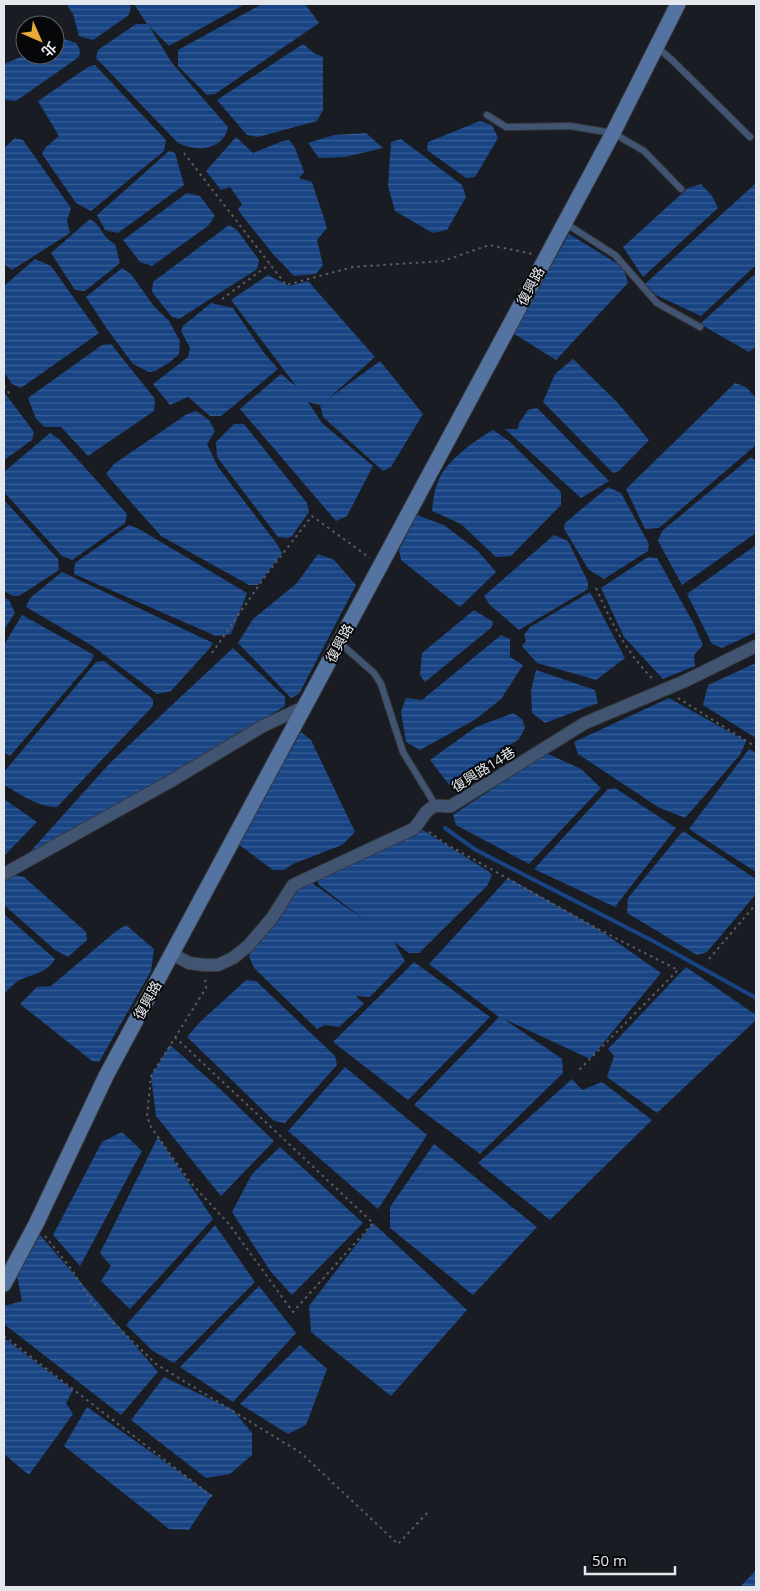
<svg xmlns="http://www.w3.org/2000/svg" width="760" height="1591" font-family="'Open Sans','Noto Sans TC',sans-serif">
<defs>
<pattern id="water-rules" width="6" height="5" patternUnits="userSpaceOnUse" patternTransform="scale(1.25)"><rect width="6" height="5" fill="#194484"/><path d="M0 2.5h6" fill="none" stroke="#3a5f96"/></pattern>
</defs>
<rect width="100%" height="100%" fill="#191c22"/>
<g fill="url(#water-rules)">
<polygon points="66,4 129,4 131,7 129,15 93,40 79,36 73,14"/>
<path d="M134,4H245L169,46L149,26L172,63L228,127C223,151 196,152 178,143L96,58L98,50L136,24H147Z"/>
<polygon points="262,4 305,4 319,23 215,94 207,95 178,66 178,50"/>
<polygon points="64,39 76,43 80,50 79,57 16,101 6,100 4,96 4,64 25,55 55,55 55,42"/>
<polygon points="303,44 314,53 323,57 323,110 317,121 258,137 247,135 217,100"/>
<polygon points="95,65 166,140 164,151 91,211 76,203 42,154 45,148 59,136 38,101 88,67"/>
<polygon points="480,121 492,125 498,138 475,177 466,178 427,150 428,142"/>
<polygon points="366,133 383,148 345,157 319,158 308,143 334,135"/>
<polygon points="236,137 253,153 283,141 289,140 295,148 304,172 299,178 312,182 327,228 317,240 323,265 316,274 294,276 273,254 241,214 238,209 242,204 230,187 221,190 206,171"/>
<polygon points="15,138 23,140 71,208 67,221 70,233 12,270 4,264 4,148"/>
<polygon points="401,139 462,185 466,197 447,230 433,233 395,211 388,186 391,142"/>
<polygon points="169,151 175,153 184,185 118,233 105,230 97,215"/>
<polygon points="701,184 712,196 718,208 643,277 623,247 688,188"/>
<polygon points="755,184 756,186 756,265 701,316 656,295 645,284"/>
<polygon points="187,193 200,196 215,216 208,226 152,266 140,262 123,240"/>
<path d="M90,219C104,227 99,235 115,244L120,263L85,291L75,290L51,253Z"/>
<polygon points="229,225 237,230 259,260 257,269 179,319 172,317 152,292 153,282"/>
<polygon points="569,234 623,267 628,283 556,360 513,333"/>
<polygon points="35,259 51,266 99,333 21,388 12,384 4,372 4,286"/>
<polygon points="122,268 131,274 153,305 169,321 180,341 179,354 170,362 155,371 149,372 133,364 107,329 86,297"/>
<polygon points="756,273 756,346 749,352 700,324"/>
<polygon points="268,275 289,286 308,281 375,357 328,399 380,361 423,414 391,467 383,471 323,417 320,405 308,402 322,423 373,466 347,516 336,521 240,409 281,374 297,387 231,300"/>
<polygon points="211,303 233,308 264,353 278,369 221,416 210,416 188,397 170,405 153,384 188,357 190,348 181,331 183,326"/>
<polygon points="111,344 155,399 154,411 88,456 61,427 45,427 36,419 28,398 102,345"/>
<polygon points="573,359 617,402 649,440 619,471 613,473 543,402 555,374"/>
<polygon points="735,383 746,387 756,398 756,445 659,528 645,529 626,489"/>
<polygon points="4,392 34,432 32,440 4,460"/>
<polygon points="537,408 609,481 581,498 505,429 518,429 519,423 528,410"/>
<polygon points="196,411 209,420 215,431 207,444 218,467 277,544 282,553 258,585 249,585 161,536 106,474 114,464 187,414"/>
<polygon points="234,424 244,424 307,503 309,512 292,536 288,538 278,537 217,457 216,442"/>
<path d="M493,430L509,441L561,492V505L511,556L496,557L461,524L432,511C433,502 434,492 437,484C444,462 474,441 493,430Z"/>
<polygon points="50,433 59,439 127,514 125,523 72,560 62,556 4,492 4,472"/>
<polygon points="751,457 756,461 756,533 682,585 658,541 662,531"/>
<polygon points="608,487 621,493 649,544 648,551 604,579 589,570 564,529 565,523"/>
<polygon points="4,500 58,559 59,570 19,596 13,596 4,591"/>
<polygon points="417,515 444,525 478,551 496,572 460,607 401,560 399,550"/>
<polygon points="129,525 139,529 247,593 231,634 216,636 74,574 75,563"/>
<polygon points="554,535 568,541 588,582 588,589 519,630 490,605 484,596"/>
<polygon points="756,545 756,632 722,648 712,644 687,594"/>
<polygon points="318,554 334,560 356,585 299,694 291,698 238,643 253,619 296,584"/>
<polygon points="648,557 657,558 694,624 703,645 694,655 695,666 663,679 624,637 601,588"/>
<polygon points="62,572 213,643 210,648 171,691 157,694 91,645 26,607 30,598"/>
<polygon points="590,592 625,658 596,680 537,663 522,646 526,641 524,635 530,627"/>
<polygon points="4,597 9,600 15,613 4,630"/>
<polygon points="474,610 493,622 492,627 425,682 420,675 422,653"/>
<polygon points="22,615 94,655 90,663 10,756 5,753 4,754 4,645"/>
<polygon points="501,635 510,639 510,657 523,665 501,699 476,719 420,750 406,742 401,712 406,698 422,700"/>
<polygon points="233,648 285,697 285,706 145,792 20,863 110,763"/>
<path d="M104,661L153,699V706L57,807C38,807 20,794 4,785V772L96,662Z"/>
<polygon points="756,663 756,738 703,705 708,685"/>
<polygon points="536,670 595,690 598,703 545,723 532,713 531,690"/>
<polygon points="669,698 746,741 740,755 685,818 658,807 578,754 574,742"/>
<polygon points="513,713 522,719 525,728 519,739 450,786 430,760 476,727"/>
<polygon points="301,732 311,740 355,832 342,845 293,864 284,870 273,870 238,844"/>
<polygon points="749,749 756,753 756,872 689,829"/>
<polygon points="546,753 581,769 601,788 529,864 456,825 453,815"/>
<polygon points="615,788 676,828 615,907 534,869 608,789"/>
<polygon points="4,799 37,822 4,856"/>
<polygon points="418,827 488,871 492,875 487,886 419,953 409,953 394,942 405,961 370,997 356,996 364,1004 339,1027 325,1025 317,1029 254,968 249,956 256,943 280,919 278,917 295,889 309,881 366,921 319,885 316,878"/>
<polygon points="683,831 756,879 756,894 707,952 697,955 627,913 628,898"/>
<polygon points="14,875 24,877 86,932 87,940 68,957 55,950 4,905 4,881"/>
<polygon points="508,878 598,929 661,973 590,1059 504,1019 562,1059 563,1073 480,1154 414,1105 499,1017 429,964"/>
<path d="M4,914L55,959C47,973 33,974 20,980C14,983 9,989 4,993Z"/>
<polygon points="126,925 154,949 151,971 99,1062 92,1061 20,1004 37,987 51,986 115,932"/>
<polygon points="414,962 490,1017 408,1100 333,1042"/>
<polygon points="686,967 756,1015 756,1020 657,1113 607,1077 614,1056 608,1049"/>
<polygon points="246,980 256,981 335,1056 337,1065 285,1123 274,1121 187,1037 200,1022"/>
<polygon points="170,1045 219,1088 274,1141 221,1196 156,1116 151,1076"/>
<polygon points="345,1067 427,1135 378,1209 288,1131"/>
<polygon points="572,1079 582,1090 602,1082 652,1120 550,1220 478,1163"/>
<polygon points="122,1132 142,1151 80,1266 53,1235 102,1142"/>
<polygon points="158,1137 213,1219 130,1309 101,1281 111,1266 100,1253"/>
<polygon points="434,1144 537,1227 473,1295 390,1228 390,1207"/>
<polygon points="280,1147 363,1223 292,1295 271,1272 232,1212 252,1174"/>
<polygon points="373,1223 467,1310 391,1396 311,1332 309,1306"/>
<polygon points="215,1225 255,1282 174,1363 153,1351 126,1325"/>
<polygon points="40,1235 158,1372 121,1415 4,1324 4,1306 22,1301 17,1276"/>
<polygon points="259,1286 296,1333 233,1402 180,1367"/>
<polygon points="4,1338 73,1390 66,1403 73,1414 29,1475 4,1454"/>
<polygon points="300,1345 327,1369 306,1425 288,1434 240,1404"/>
<polygon points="164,1377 233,1410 252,1433 252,1455 230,1474 206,1478 131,1420"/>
<polygon points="87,1407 212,1495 189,1530 169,1529 64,1446"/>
<polygon points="756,1570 756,1587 740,1587"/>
</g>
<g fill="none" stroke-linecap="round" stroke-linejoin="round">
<polyline stroke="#194484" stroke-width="4" points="445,828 476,850 653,941 756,998"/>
<g stroke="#35383e" stroke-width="8">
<g id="lane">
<polyline points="657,47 672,60 750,137"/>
<polyline points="487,115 506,127 570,126 613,133 644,151 681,189"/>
<polyline points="565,223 615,255 657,303 700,327"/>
<polyline points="340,643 374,673 381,684 403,752 436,806"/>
</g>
</g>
<g stroke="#35383e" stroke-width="14">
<g id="street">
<polyline points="4,874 171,781 263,726 306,706"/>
<path d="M172,954L189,963L204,965H218L233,958L248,946L272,918L293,885L413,829C422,822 423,810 435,806C440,805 446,807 451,806L585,723L685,681L756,646"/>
</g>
</g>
<g stroke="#35383e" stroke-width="17">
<polyline id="secondary" points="4,1284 36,1224 106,1076 613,133 678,4"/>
</g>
<g stroke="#5a5d62" stroke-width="2" stroke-dasharray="2.5 4" stroke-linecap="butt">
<polyline points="184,153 286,285 353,267 443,261 489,245 533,254"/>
<polyline points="222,299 270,264"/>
<polyline points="4,386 11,396"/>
<path d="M596,588C611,622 627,654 654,680"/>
<polyline points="212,653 266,575 312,516 370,558"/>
<polyline points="678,698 756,747"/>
<polyline points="429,832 446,844 598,929 678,970 579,1070"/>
<polyline points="709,959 756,904"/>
<polyline points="175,1037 373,1223 293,1312 229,1224 190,1182 151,1127 147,1116 151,1076 206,988 205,978"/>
<polyline points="45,1236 72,1270 92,1302 156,1364 301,1453 398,1544 429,1511"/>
<polyline points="4,1336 214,1498"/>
</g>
<use href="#lane" stroke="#415471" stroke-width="6"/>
<use href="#street" stroke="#415471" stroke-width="12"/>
<use href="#secondary" stroke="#5573a1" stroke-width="15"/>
</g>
<g text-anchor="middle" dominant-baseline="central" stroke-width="4" stroke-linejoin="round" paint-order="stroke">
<g font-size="14" fill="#e4e7eb" stroke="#060709">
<text transform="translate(530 286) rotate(-62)">復興路</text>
<text transform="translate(339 643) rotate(-62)">復興路</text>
<text transform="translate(483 769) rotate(-32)">復興路14巷</text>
<text transform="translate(147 1000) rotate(-61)">復興路</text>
</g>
</g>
<rect width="760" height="1591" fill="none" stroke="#e4e7eb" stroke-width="10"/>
<g transform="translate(40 40) rotate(135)"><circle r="24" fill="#060709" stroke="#5f6163"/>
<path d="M0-4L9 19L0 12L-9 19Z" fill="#eaaa39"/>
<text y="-8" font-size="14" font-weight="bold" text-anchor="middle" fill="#e4e7eb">北</text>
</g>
<path d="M585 1566v8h90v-8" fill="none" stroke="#e4e7eb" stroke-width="2.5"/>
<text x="592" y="1566" font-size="15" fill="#e4e7eb" stroke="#060709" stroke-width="4" paint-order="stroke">50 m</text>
</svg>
